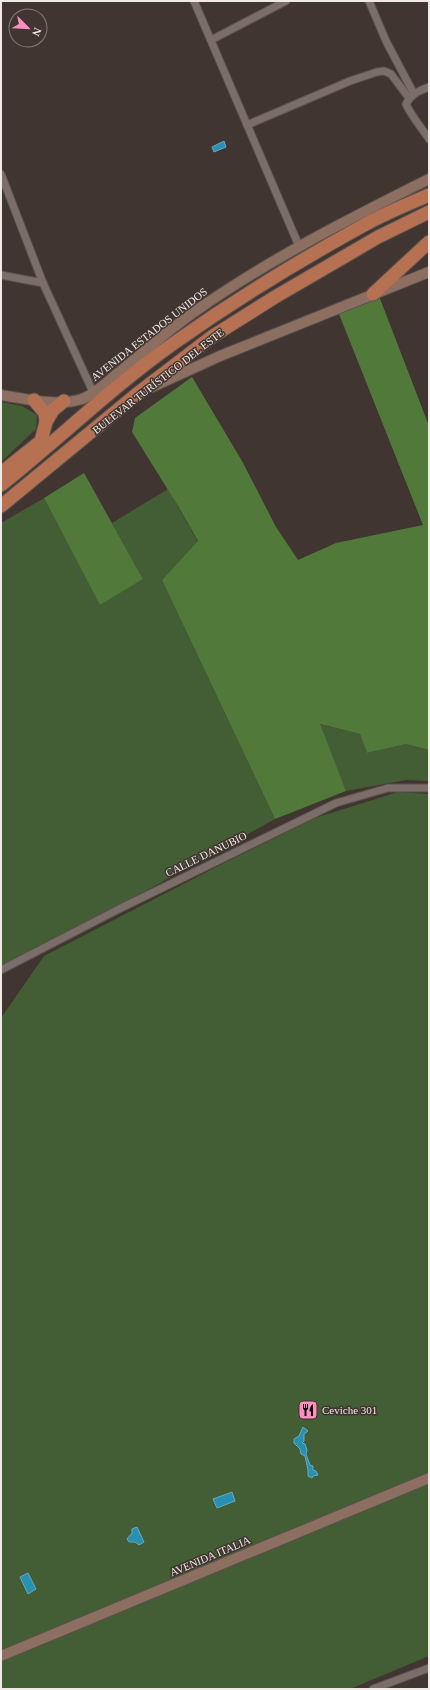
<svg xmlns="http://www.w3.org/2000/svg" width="430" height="1690" font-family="'Times New Roman',serif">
<rect width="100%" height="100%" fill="#403530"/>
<g fill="#435d35">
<polygon points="1,402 22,406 37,415 36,429 1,462"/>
<polygon points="168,489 198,542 162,580 275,819 38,951 1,968 1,523 44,498 100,604 143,579 112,523"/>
<polygon points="319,724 360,734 367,753 406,744 429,750 429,781 406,780 346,791"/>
<polygon points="398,792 429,794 429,1656 350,1689 1,1689 1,1018 44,956 222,864 315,818"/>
</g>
<g fill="#517a3a">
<polygon points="379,296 429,426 429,750 406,744 367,753 360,734 320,724 346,791 275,819 162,580 198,541 178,506 132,432 135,418 192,377 242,461 276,527 298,560 336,543 423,525 339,314"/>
<polygon points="84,473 143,579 100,605 44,498"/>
</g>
<g fill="#2a90b2" stroke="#65abc2">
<polygon points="224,141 226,147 214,152 212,147"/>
<polygon points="303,1427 308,1431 304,1434 304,1441 302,1443 305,1444 307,1450 306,1454 310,1465 313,1466 313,1470 316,1471 318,1475 313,1476 312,1478 308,1476 308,1470 305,1456 301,1454 300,1449 294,1443 294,1439 299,1436"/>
<polygon points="232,1492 235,1501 217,1508 213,1499"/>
<polygon points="137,1527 144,1542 139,1545 135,1542 129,1542 127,1539 132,1533 132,1529"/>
<polygon points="28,1573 36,1589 28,1594 20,1577"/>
</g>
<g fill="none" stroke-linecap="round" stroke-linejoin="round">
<g stroke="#5b514e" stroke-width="9">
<g id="street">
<polyline points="194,1 299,246"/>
<polyline points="369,1 386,41 414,94"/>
<polyline points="211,40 286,1"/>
<path d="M429,87C419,91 411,94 406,104C411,116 422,128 429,139"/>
<polyline points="247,125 350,81 377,72 384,71 391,74 409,98"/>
<polyline points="1,174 43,283 93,392"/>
<polyline points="1,275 43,283"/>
<polyline points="1,970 119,909 336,803 388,788 429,788"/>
<polyline points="373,1689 429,1668"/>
</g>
</g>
<g stroke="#5b514e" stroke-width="12">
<g id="secondary">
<polyline points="152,387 220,356 429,272"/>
<path d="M1,395C26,399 57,407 82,399C94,395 107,382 117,374C143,353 169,329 197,310C270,259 349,219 429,179"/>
<polyline points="1,1656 429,1478"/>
</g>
</g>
<g stroke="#5b514e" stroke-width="15">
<g id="highway">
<polyline points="373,294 429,242"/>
<polyline points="46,422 53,410 64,401"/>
<polyline points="1,473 41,441 46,422 45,413 34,400"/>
<path d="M1,485C59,439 113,386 174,343C235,300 300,260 366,224C386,213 408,204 429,195"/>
<polyline points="1,506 137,394 213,336 275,297 378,237 429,212"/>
</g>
</g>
<use href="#street" stroke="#7b6e68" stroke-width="7"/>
<use href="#secondary" stroke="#8d6f61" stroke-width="10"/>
<use href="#highway" stroke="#b67152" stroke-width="13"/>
</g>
<defs>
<g id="restaurant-square" transform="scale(1)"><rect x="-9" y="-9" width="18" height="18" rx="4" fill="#fd8ec0" stroke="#403530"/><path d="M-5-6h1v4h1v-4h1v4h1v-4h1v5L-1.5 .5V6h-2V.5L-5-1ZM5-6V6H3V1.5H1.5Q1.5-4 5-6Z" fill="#111"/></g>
</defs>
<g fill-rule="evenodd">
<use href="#restaurant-square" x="308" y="1410"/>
</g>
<g text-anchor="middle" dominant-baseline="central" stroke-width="3" stroke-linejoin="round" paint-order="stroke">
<g font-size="11" fill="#f0e9e6" stroke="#403530">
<text transform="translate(149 334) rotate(-38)">AVENIDA ESTADOS UNIDOS</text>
<text transform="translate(158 381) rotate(-38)">BULEVAR TURÍSTICO DEL ESTE</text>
<text transform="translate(206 854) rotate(-26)">CALLE DANUBIO</text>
<text transform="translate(210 1556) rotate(-23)">AVENIDA ITALIA</text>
</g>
<g font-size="11" fill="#f0e9e6" stroke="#403530" text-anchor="start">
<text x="322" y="1410">Ceviche 301</text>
</g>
</g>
<rect width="430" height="1690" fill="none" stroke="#f0e9e6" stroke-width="4"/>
<g transform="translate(28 28) rotate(114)"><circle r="19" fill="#403530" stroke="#867d79"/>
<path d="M0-3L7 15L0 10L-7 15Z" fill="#fd8ec0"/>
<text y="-6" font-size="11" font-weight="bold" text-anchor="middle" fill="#f0e9e6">N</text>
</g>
</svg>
